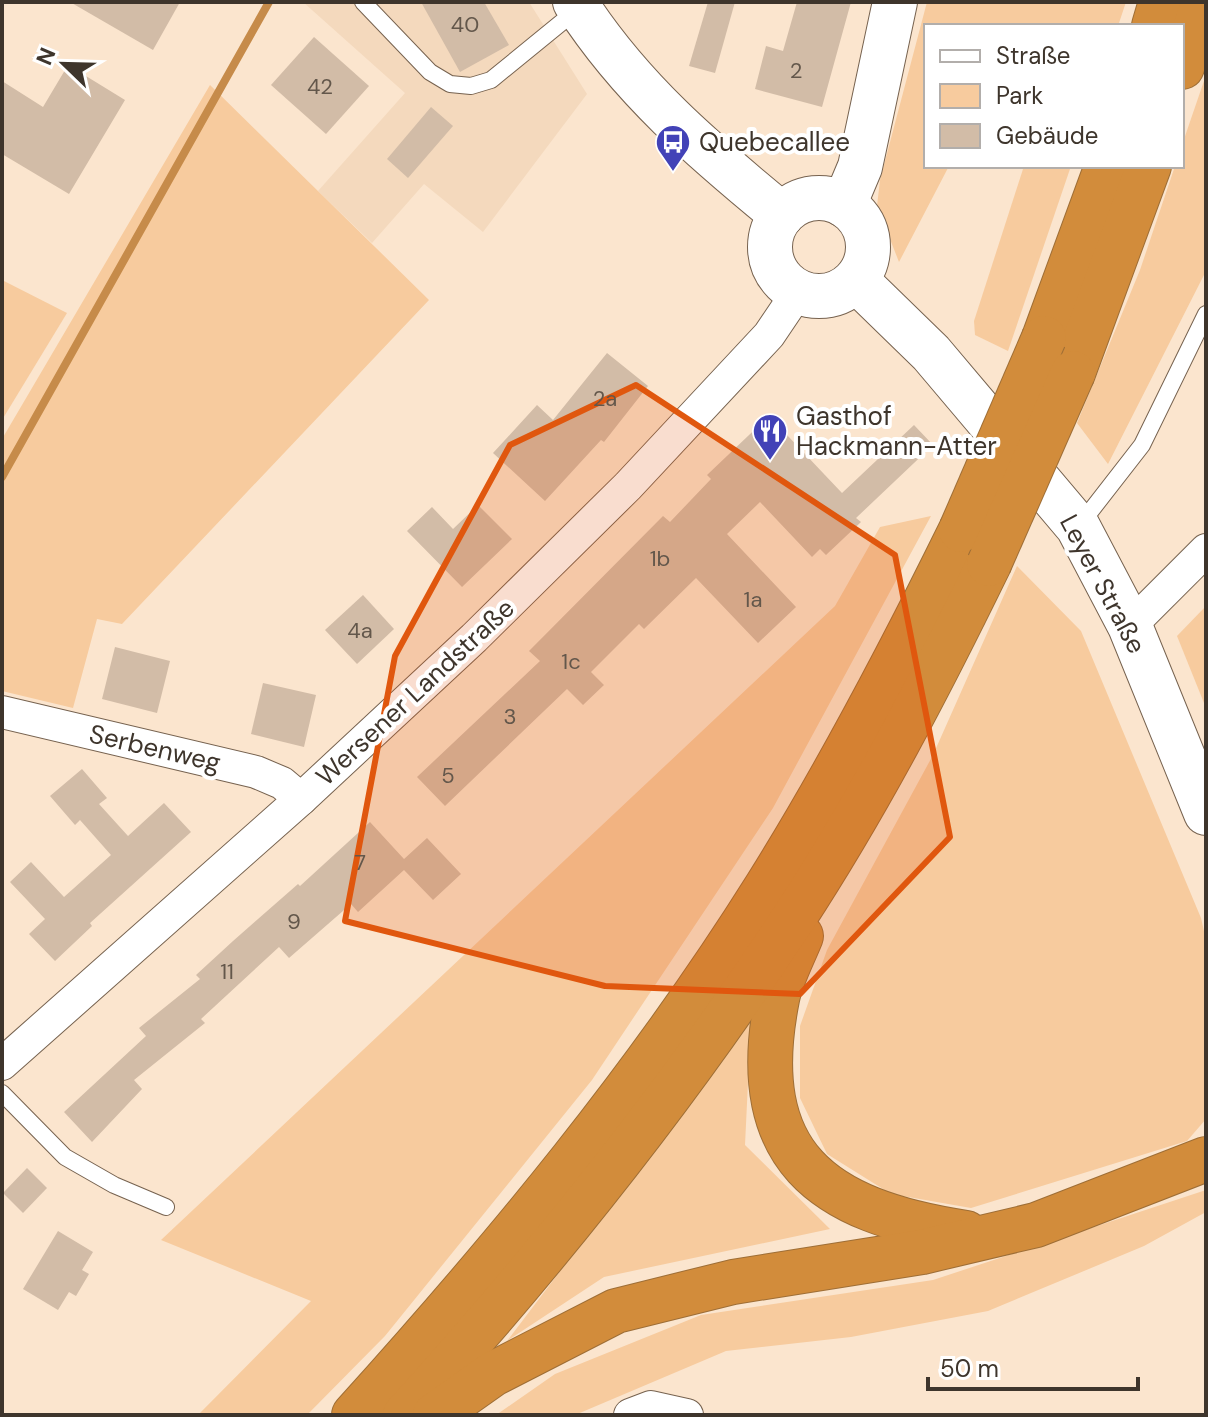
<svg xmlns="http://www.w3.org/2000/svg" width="1208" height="1417" font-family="'DM Sans',sans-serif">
<rect width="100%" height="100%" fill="#fbe5ce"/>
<polygon fill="#f4d9bd" points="303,2 529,2 587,94 483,232 424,184 372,243 318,191 405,93"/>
<g fill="#f7cb9e">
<polygon points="927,2 1126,2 1118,26 926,26 926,166 949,166 899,262 877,206 880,180"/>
<polygon points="1206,75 1206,271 1108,464 1077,423 1140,270 1175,166 1182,166 1182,145"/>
<polygon points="210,85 429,300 122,624 97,619 73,708 2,691 2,439"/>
<polygon points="1024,166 1071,166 1008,351 975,335 974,321"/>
<polygon points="2,280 67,313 2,420"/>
<polygon points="931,516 773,808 592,1080 385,1336 307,1415 198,1415 311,1301 161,1240 835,606 880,527"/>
<polygon points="1017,566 1081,631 1201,918 1206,940 1206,1119 1187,1141 971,1208 891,1194 827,1154 800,1098 800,1026 827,950 933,755"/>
<polygon points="1206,606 1206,708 1177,636"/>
<polygon points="751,1020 745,1145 830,1229 604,1277 507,1341"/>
<polygon points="1206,1190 1206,1212 1144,1246 988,1311 851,1337 726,1351 575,1415 496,1415 555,1374 701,1315 933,1280"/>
</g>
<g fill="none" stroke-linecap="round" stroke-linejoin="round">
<polyline stroke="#c68b4a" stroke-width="8" points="2,477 269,2"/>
</g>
<g fill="#d2bca7">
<polygon points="70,2 180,2 153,50"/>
<polygon points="421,2 484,2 509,45 460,72"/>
<polygon points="708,2 735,2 715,73 689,66"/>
<polygon points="797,2 851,2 822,107 755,89 766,46 783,51"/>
<polygon points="314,37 369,86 326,134 271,85"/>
<polygon points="68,65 125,100 69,194 2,154 2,81 43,107"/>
<polygon points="431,107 453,126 408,178 387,159"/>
<polygon points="607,353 648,386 604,442 601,440 545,501 493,453 537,405 553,420"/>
<polygon points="769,416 842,493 914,425 933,445 856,518 861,522 826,555 820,549 812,557 760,502 727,534 796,607 758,643 696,578 644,629 639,624 591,672 604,685 583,705 567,689 445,806 417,777 540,661 529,651 663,516 670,522 711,479 707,475"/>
<polygon points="478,505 512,539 462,587 407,531 432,507 453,529"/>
<polygon points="363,595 394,629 357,664 325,630"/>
<polygon points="115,647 170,661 157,713 102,699"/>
<polygon points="263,683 316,695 304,747 251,734"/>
<polygon points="82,769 107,798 99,804 128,836 164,803 191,832 90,923 92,926 55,961 29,934 45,919 10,882 31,862 64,897 111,855 80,820 75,825 50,796"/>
<polygon points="370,822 404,859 427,838 461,874 433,900 404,870 358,912 351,904 289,958 279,947 201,1019 205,1023 134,1080 142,1089 92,1142 64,1112 146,1036 139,1028 200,979 196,975 233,941 298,884 300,886"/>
<polygon points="27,1168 47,1188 23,1213 3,1193"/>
<polygon points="58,1231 93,1252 82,1270 89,1274 76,1296 69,1292 58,1310 23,1289"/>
</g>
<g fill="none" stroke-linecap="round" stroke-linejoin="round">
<g stroke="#76624f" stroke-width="18">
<g id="lane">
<polyline points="363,2 430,72 450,84 471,86 491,80 578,9"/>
<polyline points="1079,526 1142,445 1206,314"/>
<polyline points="2,1093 65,1157 114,1185 166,1207"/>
</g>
</g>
<g stroke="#76624f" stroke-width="34">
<g id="street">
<polyline points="1130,626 1206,550"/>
<polyline points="2,712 256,772 282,783 301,799"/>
<polyline points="2,1064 301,799 474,638 628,486 769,335 798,292"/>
<polyline points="630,1415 651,1407 687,1415"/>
</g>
</g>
<g stroke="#76624f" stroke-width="46">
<g id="secondary">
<path d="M575,2C630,88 704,151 782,215"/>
<circle cx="819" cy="247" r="49"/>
<polyline points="844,205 860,167 895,2"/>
<polyline points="856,280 931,353 1078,527 1130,626 1206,813"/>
</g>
</g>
<g stroke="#9e6e36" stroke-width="46">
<g id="highway">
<polyline points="1154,26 1161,2"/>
<polyline points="1182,67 1204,2"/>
<polyline points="1044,338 1107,166"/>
<polyline points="1073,373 1149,166"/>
<path d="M801,936C793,956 781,978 777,999C746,1156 821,1211 966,1233"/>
<path d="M354,1415C504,1249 648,1076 767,886C839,771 901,652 961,530"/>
<path d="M405,1415C546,1260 678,1094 793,919C867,806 930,685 989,564"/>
<polyline points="435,1415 493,1374 616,1311 733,1282 922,1252 1036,1225 1206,1159"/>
</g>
</g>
<use href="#lane" stroke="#fff" stroke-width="16"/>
<use href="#street" stroke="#fff" stroke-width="32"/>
<use href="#secondary" stroke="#fff" stroke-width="44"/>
<use href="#highway" stroke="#d28c3b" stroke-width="44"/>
<g stroke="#9e6e36" stroke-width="46" stroke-linecap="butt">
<g id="highway-bridge">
<polyline points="961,530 1044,338"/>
<polyline points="989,564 1073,373"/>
</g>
</g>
<use href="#highway-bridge" stroke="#d28c3b" stroke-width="44"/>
</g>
<path fill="#e0570e" fill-opacity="0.2" stroke="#e0570e" stroke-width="6" stroke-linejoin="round" d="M636,385L895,555L950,837L800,994L605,986L345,921L395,656L510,445Z"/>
<defs>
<g id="bus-pin" transform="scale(1.8)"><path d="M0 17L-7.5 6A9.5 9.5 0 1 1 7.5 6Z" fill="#4242b7" stroke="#fff"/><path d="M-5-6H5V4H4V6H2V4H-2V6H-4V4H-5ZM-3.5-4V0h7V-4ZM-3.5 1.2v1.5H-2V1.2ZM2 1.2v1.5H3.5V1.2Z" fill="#fff"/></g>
<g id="restaurant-pin" transform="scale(1.8)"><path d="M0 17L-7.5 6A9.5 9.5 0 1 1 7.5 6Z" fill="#4242b7" stroke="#fff"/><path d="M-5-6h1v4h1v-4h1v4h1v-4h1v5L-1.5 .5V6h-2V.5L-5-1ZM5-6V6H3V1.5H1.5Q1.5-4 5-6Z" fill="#fff"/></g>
</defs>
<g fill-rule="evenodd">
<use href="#bus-pin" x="673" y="142"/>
<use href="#restaurant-pin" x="770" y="431"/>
</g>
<g text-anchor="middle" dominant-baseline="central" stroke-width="8" stroke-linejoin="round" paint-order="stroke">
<g font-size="22" fill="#63574b">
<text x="465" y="24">40</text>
<text x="796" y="70">2</text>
<text x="320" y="86">42</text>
<text x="605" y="398">2a</text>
<text x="660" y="558">1b</text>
<text x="753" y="599">1a</text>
<text x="360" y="630">4a</text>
<text x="571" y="661">1c</text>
<text x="510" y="716">3</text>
<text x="448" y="775">5</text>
<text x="360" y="862">7</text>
<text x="294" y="921">9</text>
<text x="227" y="971">11</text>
</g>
<g font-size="26" fill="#3e352c" stroke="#fff" text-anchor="start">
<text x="699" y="142">Quebecallee</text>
<text x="796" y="416">Gasthof<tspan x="796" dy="30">Hackmann-Atter</tspan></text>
</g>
<g font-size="26" fill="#3e352c" stroke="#fff">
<text transform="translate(1103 584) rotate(62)">Leyer Straße</text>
<text transform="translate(415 692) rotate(-43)">Wersener Landstraße</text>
<text transform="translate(155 748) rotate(13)">Serbenweg</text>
</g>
</g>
<rect width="1208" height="1417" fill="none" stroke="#3e352c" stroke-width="8"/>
<rect x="924" y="24" width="260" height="144" fill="#ffffff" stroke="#b2aeab" stroke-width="2"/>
<rect x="940" y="50" width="40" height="12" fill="#ffffff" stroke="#b2aeab" stroke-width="2"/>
<text x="996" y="64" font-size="24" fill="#3e352c">Straße</text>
<rect x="940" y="84" width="40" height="24" fill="#f7cb9e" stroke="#b2aeab" stroke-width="2"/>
<text x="996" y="104" font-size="24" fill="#3e352c">Park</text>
<rect x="940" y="124" width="40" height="24" fill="#d2bca7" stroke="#b2aeab" stroke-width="2"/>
<text x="996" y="144" font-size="24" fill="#3e352c">Gebäude</text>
<g transform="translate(64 64) rotate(293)" stroke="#ffffff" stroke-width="6" paint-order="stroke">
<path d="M0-6L14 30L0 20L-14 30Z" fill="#3e352c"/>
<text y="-12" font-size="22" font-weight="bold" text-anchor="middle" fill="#3e352c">N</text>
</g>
<path d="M928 1377v12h210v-12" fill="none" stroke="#3e352c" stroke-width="4"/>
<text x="940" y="1377" font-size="24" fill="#3e352c" stroke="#ffffff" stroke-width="6" paint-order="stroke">50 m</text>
</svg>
